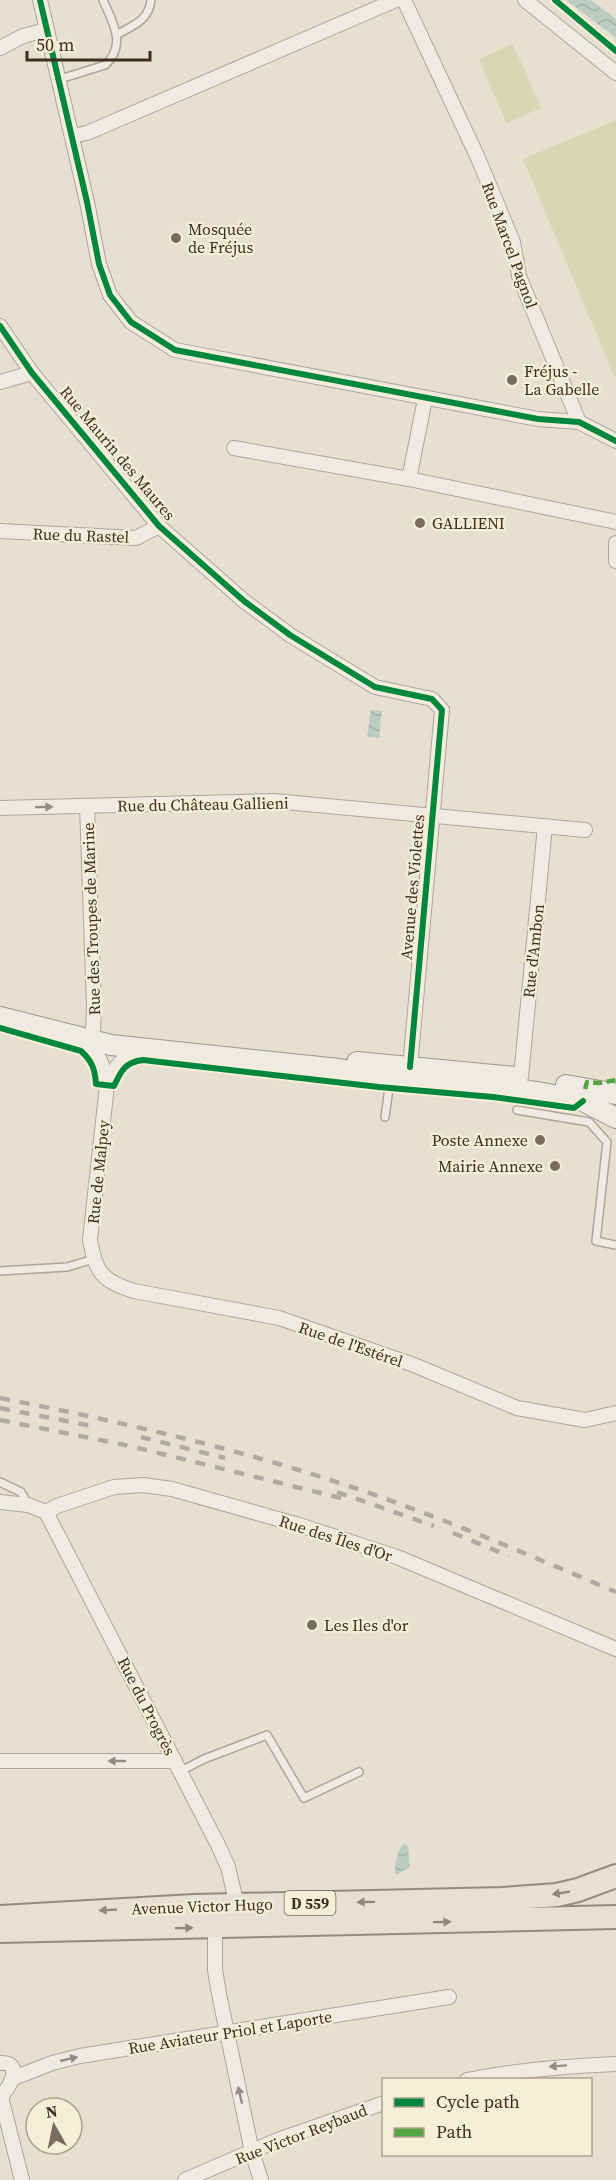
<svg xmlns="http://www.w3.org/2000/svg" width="616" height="2180" font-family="'Source Serif 4',serif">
<defs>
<pattern id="water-waves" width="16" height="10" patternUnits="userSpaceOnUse" patternTransform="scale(1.5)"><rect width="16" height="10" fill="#bcccc2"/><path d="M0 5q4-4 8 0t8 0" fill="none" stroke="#a2b0a6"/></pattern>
</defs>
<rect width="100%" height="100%" fill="#e7e0d1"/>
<g fill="#d6d7b3">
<polygon points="513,44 541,108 506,123 479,59"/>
<polygon points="616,120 616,377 615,378 523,159"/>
</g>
<g fill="url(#water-waves)">
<polygon points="566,0 591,0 616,19 616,38"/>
<polygon points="371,710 382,711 379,738 367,737"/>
<path d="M404,1843L408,1846L410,1866L397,1875L395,1873C394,1865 398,1849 404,1843Z"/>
</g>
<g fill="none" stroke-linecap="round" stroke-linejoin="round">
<g stroke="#ada599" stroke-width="10">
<g id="service">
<path d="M118,34C134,25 149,20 151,0"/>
<path d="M57,80L105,65C127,45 113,23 103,0"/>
<polyline points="517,1110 589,1122 607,1142 596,1241 616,1245"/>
<polyline points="385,1117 390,1081"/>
<polyline points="0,1271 67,1267 94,1259"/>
<polyline points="0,1482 21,1492 28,1504"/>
<polyline points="181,1771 204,1759 267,1735 304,1798 359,1772"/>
</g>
</g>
<g stroke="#ada599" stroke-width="16">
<g id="minor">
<polyline points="40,0 87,202 99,264 110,295 131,322 175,350 538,419 579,422 616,441"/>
<polyline points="404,0 478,158 513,242 519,276 579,422"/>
<polyline points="525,0 616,73"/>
<polyline points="0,48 23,36 46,30"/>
<polyline points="72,136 87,133 396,0"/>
<polyline points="0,326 32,373 159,526 244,601 290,635 375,687 432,699 442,710 410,1067"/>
<polyline points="0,382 32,373"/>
<polyline points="234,448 409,479 616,522"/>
<polyline points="409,479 425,399"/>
<polyline points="0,531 136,538 159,526"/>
<polyline points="616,543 616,561"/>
<polyline points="87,806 94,1007 93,1032"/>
<polyline points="0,808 274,801 585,830"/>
<path d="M88,1040C99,1055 104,1067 107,1085L90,1240C96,1273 102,1281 134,1291L279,1318L414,1365L517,1408L585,1420L616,1413"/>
<polyline points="521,1077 545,826"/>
<path d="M107,1085C115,1066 121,1059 140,1048"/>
<polyline points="0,1502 28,1505 46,1512"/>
<polyline points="46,1512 57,1506 114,1487 143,1485 172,1489 299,1525 397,1557 616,1649"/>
<polyline points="46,1512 218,1845 228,1867 237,1905"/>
<polyline points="0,1761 175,1761"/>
<polyline points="215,1928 215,1970 219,1994 252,2152 261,2180"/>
<path d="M0,2063C24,2061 10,2089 0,2097"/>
<polyline points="14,2078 52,2063 80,2056 449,1997"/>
<path d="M467,2080C517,2070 565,2066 616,2064"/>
<polyline points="1,2097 22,2180"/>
<polyline points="185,2180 280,2139 384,2103"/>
</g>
</g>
<g stroke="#9c958a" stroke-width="22">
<g id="secondary">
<polyline points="0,1017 111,1045 339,1069 400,1082 466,1088 512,1088 543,1093 583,1101 616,1118"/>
<polyline points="357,1062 516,1077"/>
<polyline points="566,1085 616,1094"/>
</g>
</g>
<g stroke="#928b80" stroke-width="26">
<g id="primary">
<polyline points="0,1917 194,1906 502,1899 557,1895 578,1890 616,1876"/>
<polyline points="0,1931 616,1917"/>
</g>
</g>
<use href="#service" stroke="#efebe3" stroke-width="7"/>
<use href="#minor" stroke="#efebe3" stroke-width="14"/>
<use href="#secondary" stroke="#efebe3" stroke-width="20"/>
<use href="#primary" stroke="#e6e1d4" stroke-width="22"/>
<g stroke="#afaaa2" stroke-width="4.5" stroke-dasharray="10 10" stroke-linecap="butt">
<path d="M0,1398C127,1423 253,1452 375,1495C457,1524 536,1558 616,1592"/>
<polyline points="0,1408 97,1427"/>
<polyline points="0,1420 130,1446 345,1499"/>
<polyline points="141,1437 225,1458"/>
<polyline points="337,1492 434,1526"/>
<polyline points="453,1533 509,1556"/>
</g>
<polyline stroke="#54a441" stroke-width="4.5" stroke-dasharray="9 4.5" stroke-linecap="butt" points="585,1089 587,1082 599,1083 616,1080"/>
<g stroke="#f7eed8" stroke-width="10">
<g id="cycleway">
<polyline points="40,0 87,202 99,264 110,295 131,322 175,350 538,419 579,422 616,441"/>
<polyline points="555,0 616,51"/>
<polyline points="0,326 32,373 159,526 244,601 290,635 375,687 432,699 442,710 410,1067"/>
<path d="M0,1028L81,1051C92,1061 95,1069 96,1084L114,1086C121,1071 125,1062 143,1060L379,1087L493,1097L574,1108L583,1101"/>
</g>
</g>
<use href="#cycleway" stroke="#00873e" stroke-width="6"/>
</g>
<defs><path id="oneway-solid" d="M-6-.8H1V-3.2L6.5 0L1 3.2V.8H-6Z" transform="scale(1.5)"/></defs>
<g fill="#968c82">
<use href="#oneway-solid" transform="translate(44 807) rotate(-1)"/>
<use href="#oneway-solid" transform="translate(117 1761) rotate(180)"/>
<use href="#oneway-solid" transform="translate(69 2059) rotate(-13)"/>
<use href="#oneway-solid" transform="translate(558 2066) rotate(176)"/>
<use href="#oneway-solid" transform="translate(240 2095) rotate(-103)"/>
</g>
<g fill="#92887a">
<use href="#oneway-solid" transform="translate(561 1893) rotate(171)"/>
<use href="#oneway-solid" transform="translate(366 1902) rotate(179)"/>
<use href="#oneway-solid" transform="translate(108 1910) rotate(177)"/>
<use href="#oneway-solid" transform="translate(442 1922) rotate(-1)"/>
<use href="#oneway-solid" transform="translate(184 1928) rotate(-1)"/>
</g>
<g fill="#786c5e" stroke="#f7eed8" stroke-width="2">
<circle cx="176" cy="238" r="6"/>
<circle cx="512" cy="380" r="6"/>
<circle cx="420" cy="523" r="6"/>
<circle cx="540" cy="1140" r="6"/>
<circle cx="555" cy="1166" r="6"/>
<circle cx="312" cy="1625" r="6"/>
</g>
<g text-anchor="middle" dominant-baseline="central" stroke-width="4.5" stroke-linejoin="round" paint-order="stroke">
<rect fill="#f7eed8" stroke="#756857" stroke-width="1.5" x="284.5" y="1891" width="51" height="24" rx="4.5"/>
<g font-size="15" font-weight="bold" fill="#3d2e20">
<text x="310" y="1903">D 559</text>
</g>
<g font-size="16" fill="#3d2e20" stroke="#f7eed8" text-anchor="start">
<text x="188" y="229">Mosquée<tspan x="188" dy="18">de Fréjus</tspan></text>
<text x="524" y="371">Fréjus -<tspan x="524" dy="18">La Gabelle</tspan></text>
<text x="432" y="523">GALLIENI</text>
<text x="528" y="1140" text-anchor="end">Poste Annexe</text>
<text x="543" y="1166" text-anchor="end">Mairie Annexe</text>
<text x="324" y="1625">Les Iles d'or</text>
</g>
<g font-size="16" fill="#3d2e20" stroke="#f7eed8">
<text transform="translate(510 245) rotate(70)">Rue Marcel Pagnol</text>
<text transform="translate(118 453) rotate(50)">Rue Maurin des Maures</text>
<text transform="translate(81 535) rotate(2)">Rue du Rastel</text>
<text transform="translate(203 804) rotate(-1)">Rue du Château Gallieni</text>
<text transform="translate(412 887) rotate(-85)">Avenue des Violettes</text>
<text transform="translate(91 919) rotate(-92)">Rue des Troupes de Marine</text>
<text transform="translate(533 951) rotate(-84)">Rue d'Ambon</text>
<text transform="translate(98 1172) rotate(-84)">Rue de Malpey</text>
<text transform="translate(351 1344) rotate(19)">Rue de l'Estérel</text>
<text transform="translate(336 1538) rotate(18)">Rue des Îles d'Or</text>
<text transform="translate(147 1706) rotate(63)">Rue du Progrès</text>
<text transform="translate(202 1906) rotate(-2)">Avenue Victor Hugo</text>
<text transform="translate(230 2032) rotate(-9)">Rue Aviateur Priol et Laporte</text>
<text transform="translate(301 2134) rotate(-21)">Rue Victor Reybaud</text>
</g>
</g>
<rect x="382" y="2078" width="210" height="78" fill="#f7eed8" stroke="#ada18e" stroke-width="1.5"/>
<rect x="394" y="2098" width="30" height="9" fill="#00873e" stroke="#ada18e" stroke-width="1.5"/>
<text x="436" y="2108" font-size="18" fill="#3d2e20">Cycle path</text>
<rect x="394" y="2128" width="30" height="9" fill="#54a441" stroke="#ada18e" stroke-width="1.5"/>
<text x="436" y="2138" font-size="18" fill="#3d2e20">Path</text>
<g transform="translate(54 2126) rotate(351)"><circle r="28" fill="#f7eed8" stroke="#ada18e" stroke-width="1.5"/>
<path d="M0-4.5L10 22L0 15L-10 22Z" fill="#786c5e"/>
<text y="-9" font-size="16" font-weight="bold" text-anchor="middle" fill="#3d2e20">N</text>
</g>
<path d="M27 51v9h123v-9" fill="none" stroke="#3d2e20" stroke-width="3"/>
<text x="36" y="51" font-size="18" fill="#3d2e20" stroke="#f7eed8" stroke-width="4.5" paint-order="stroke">50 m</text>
</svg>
